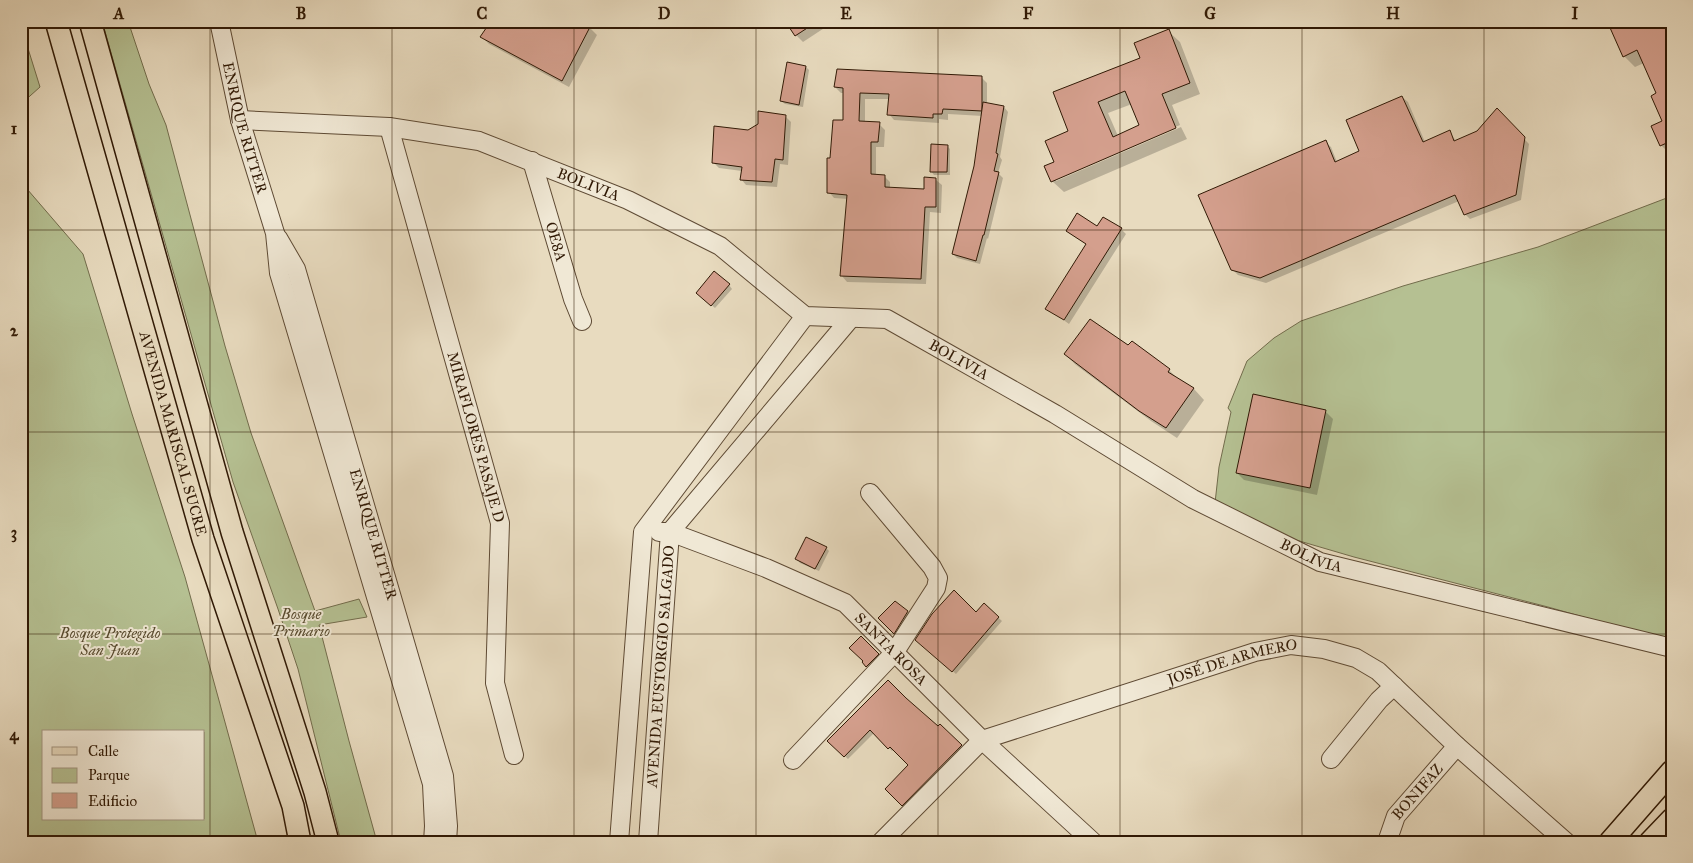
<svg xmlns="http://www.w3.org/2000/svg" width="1693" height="863" font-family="'IM FELL Great Primer',serif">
<rect width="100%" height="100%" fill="#e8dbbf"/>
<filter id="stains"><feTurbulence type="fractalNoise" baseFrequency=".004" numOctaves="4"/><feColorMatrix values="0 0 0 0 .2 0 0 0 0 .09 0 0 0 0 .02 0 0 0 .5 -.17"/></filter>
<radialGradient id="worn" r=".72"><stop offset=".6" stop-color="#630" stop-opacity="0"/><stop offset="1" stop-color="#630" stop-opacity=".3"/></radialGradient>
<g fill="#b5c092" stroke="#726c4c" fill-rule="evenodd">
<polygon points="102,21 128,21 149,84 166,125 225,346 251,433 315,611 359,599 367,617 319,625 349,741 377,842 341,842 298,669 278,609 233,482"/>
<polygon points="21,26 40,87 21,104"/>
<path d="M21,182L83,254L132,414L185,577L258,842H21ZM44,732H204V819H44Z"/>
<polygon points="1672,196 1672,642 1548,607 1354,557 1296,540 1215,503 1219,467 1231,412 1228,408 1247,361 1274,338 1301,321 1403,286 1538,247"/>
</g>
<g fill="#0003" fill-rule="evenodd">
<polygon points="482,21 577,21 590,28 597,35 569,87 489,44 482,37 488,27"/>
<polygon points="787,21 835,21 803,42 796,35"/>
<polygon points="1672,21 1672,156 1661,145 1664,122 1658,94 1644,63 1635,67 1624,56"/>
<path d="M1168,31L1180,42L1200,94L1172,105L1180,125L1056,179V181L1181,127L1187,139L1064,192L1052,181L1056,162L1070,131L1054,92L1141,58ZM1132,104L1141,126L1118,136L1108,113Z"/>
<polygon points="806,67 809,70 803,107 785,104 781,101"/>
<polygon points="981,77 987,83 987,104 1004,107 1008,112 1000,157 1002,160 998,173 1003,178 988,239 987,238 980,264 957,258 953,254 975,166 983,116 948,114 948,120 939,119 939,123 894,120 889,114 890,99 865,99 865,123 879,124 885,130 884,147 876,147 876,176 884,176 890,182 890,188 925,191 936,180 942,185 941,213 930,212 926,284 847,282 842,276 848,199 834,198 829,192 831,160 844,122 845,93 841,93 835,87"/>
<polygon points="1402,97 1408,102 1425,142 1449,131 1456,141 1478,132 1497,110 1529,144 1521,200 1470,219 1465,214 1459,201 1266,283 1238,275 1232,269 1325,142 1331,147 1337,162 1361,152"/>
<polygon points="785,116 791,122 788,165 780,164 777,187 746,185 741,179 742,171 719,168 713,162 749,131 759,125"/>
<polygon points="947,146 950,149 950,175 934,175 931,171"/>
<polygon points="1098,228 1121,229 1126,234 1069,324 1047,308 1087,245 1067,231"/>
<polygon points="729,285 732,289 715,308 701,296"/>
<polygon points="1128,347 1169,370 1180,381 1194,389 1204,400 1177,438 1151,421 1076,365 1065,354"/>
<polygon points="1326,412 1333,419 1317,495 1244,480 1237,473"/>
<polygon points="826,548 829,551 819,571 800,563 797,559"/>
<polygon points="895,602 911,615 898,636 880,618"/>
<polygon points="984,605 1002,621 956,674 920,643 976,614"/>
<polygon points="861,638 881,658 870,669 863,662"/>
<polygon points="888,681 938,728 940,726 964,749 906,808 887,789 910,765 894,749 892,751 874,733 848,759 829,741"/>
<polygon points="390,836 407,837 412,842 378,842"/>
</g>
<g fill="#d49f8d" stroke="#301905" fill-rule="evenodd">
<polygon points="491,21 580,21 590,27 562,81 480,37"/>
<polygon points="785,21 818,21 795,36"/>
<polygon points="1607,21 1672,21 1672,142 1671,141 1660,146 1651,126 1662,121 1651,96 1656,93 1637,50 1623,57"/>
<path d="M1169,29L1190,83L1162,94L1176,128L1051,182L1044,166L1054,162L1045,141L1068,131L1053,92L1140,58L1134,43ZM1125,91L1139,125L1113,137L1098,102Z"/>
<polygon points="787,62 806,66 799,105 780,101"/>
<polygon points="837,69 982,76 982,111 943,109 942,114 933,114 933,118 887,115 889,94 860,93 859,121 880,122 878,142 871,142 871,174 885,175 885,187 924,189 924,177 936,178 936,207 925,207 921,279 840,276 847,195 827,193 827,158 830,158 833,120 843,120 843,88 834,87"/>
<polygon points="1402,96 1423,142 1450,130 1454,141 1477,131 1497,108 1525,137 1516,195 1464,215 1455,195 1260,278 1231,270 1198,195 1326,140 1335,162 1359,151 1346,120"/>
<polygon points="983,102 1004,106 996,153 998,154 994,171 999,172 984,235 983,235 976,261 952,254 974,166"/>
<polygon points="758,111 786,115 783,160 775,159 772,182 740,180 742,167 712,163 714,126 748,130 758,124"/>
<polygon points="931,144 948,145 947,172 930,172"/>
<polygon points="1077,213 1097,226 1103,217 1122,228 1064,320 1045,309 1086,244 1066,231"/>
<polygon points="714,271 730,284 711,306 696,293"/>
<polygon points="1090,319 1128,345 1132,341 1170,369 1168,372 1194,388 1166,428 1139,411 1064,354"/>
<polygon points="1253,394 1326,410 1310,488 1236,473"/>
<polygon points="806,537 827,547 815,569 795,559"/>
<polygon points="954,590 976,612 984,603 999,617 952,672 915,640 932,614"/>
<polygon points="895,601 908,611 894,634 878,618"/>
<polygon points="861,636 879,654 866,667 862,662 863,661 849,648"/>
<polygon points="888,680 906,698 938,726 940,724 962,745 902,806 885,789 908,765 890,747 888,749 870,730 844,757 827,741"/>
</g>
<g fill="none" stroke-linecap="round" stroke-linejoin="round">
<g stroke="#5e4a34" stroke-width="20">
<g id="minor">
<path id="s1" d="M219,21L240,120L275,233L279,273L432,784L434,826L433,842"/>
<path id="s2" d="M240,120L389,127L479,141L628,200L720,246L805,316L887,319L1055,414L1193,499L1320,562L1672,648"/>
<path id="s3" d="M389,127L500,523L495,683L514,755"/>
<path id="s4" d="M532,161L573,299L582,321"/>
<path id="s5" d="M278,238L296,269L444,776L448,826L447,842"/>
<path id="s6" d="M659,532H670L766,568L845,603L982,740L1093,842"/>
<polyline points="1331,759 1379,700 1394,686"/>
<polyline points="793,760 894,653 936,588 938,578 932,567 870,493"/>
<polyline points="619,842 643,532 805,316"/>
<path id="s7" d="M648,842L670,532L851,318"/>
<path id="s8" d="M881,842L982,740L1255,652L1291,645L1324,649L1356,658L1378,671L1457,746L1566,842"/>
<path id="s9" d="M1387,842L1396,816L1457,746"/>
</g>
</g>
<g stroke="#301905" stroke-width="24">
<g id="major">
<path id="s10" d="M56,21L203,539L293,806L300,842"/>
<polyline points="90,21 232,532 315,792 328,842"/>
<polyline points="1610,842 1672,771"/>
<polyline points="1650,842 1672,819"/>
</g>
</g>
<use href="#minor" stroke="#f0e8d5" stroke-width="18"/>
<use href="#major" stroke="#e8dbbf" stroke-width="21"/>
</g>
<path fill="none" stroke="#301905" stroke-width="1" stroke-opacity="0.55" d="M210,21V842M392,21V842M574,21V842M756,21V842M938,21V842M1120,21V842M1302,21V842M1484,21V842M21,230H1672M21,432H1672M21,634H1672"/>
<g text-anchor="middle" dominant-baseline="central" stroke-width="4" stroke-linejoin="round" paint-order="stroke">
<g font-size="15" fill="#301905" stroke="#f0e8d5">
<text stroke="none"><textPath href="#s1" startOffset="110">ENRIQUE RITTER</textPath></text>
<text stroke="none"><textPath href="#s2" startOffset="358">BOLIVIA</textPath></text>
<text stroke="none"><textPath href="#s4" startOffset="84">OE8A</textPath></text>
<text stroke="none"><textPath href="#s2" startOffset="778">BOLIVIA</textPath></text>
<text stroke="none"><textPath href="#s10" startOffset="429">AVENIDA MARISCAL SUCRE</textPath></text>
<text stroke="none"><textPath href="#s3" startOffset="322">MIRAFLORES PASAJE D</textPath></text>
<text stroke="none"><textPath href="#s5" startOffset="312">ENRIQUE RITTER</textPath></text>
<text stroke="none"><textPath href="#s2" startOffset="1182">BOLIVIA</textPath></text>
<text stroke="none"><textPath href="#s6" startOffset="265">SANTA ROSA</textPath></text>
<text stroke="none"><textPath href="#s8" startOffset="406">JOSÉ DE ARMERO</textPath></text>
<text stroke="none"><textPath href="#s7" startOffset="176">AVENIDA EUSTORGIO SALGADO</textPath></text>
<text stroke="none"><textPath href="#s9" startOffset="60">BONIFAZ</textPath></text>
</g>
<g font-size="15" font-style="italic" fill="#584b2f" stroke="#f0e8d5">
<text x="301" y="614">Bosque<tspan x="301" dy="17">Primario</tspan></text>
<text x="110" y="633">Bosque Protegido<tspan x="110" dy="17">San Juan</tspan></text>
</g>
</g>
<rect width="1693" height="863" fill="none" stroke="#e8dbbf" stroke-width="55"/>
<rect x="42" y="730" width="162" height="90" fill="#f0e8d5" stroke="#a39582"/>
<rect x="52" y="747" width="25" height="8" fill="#e8dbbf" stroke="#a39582"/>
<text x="88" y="756" font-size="15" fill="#301905">Calle</text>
<rect x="52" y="768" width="25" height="15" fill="#b5c092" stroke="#a39582"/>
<text x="88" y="780" font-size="15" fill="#301905">Parque</text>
<rect x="52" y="793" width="25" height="15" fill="#d49f8d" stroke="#a39582"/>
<text x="88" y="806" font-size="15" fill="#301905">Edificio</text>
<rect x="28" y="28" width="1638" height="808" fill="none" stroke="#301905" stroke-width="2"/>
<g font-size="16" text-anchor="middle" font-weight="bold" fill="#301905">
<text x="119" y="19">A</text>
<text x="301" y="19">B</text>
<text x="482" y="19">C</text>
<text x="664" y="19">D</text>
<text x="846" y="19">E</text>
<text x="1028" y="19">F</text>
<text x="1210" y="19">G</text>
<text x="1393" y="19">H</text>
<text x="1575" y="19">I</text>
<text x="14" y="134">1</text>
<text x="14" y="336">2</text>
<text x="14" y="538">3</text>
<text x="14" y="740">4</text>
</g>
<rect width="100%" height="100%" filter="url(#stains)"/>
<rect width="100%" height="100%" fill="url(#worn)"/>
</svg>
